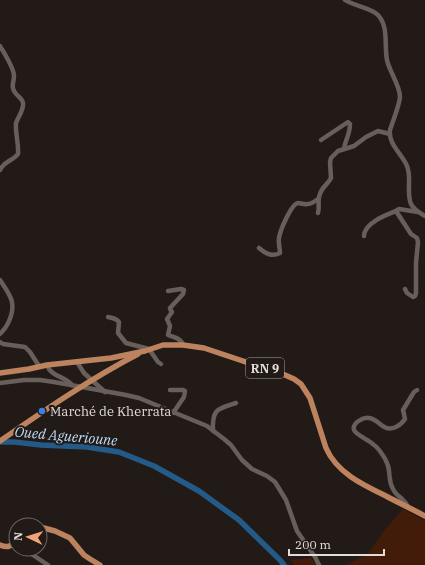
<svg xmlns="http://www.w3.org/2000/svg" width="425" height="565" font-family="'IBM Plex Serif',serif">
<rect width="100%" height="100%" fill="#221a17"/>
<g fill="#421c09">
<polygon points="403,509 425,521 425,565 346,565 369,553 383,532"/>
<polygon points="311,558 316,565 294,565 291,560"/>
</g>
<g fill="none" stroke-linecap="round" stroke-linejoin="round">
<polyline stroke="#235a87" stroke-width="5.5" points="0,442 14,442 41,445 87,447 119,452 154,466 199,491 239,520 280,560 284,565"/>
<g stroke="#685f5b" stroke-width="4.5">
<path d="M345,0C354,6 371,8 378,15C389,27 384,45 387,60C389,71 400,85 400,97C399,107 393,120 390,130C388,144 402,154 407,166C412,178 406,192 411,204C414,210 420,213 425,216"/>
<path d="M0,46C4,53 14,68 14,76C14,81 12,84 13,88C14,95 22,97 23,103C24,110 18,117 16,123C15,133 19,144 18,154C13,161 4,161 0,170"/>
<path d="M321,140L348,122L350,124C350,135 345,140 344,149"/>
<path d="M318,213C320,206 317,200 320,194C322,187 328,184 331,178L330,162L331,158L338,151L354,146L366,137L378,131L390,134"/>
<path d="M364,236C364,223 386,215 396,211"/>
<path d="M259,248C266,254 272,257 280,253C280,248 278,243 279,238C280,231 291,204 298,203C300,203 302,204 304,204C310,205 314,202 318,199"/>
<path d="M0,280C10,295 17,303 9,321C7,326 4,330 0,334"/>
<polyline points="405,289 407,293 413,297 415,296 416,293 416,263 418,242 417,238 411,234 396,211 397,210 399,209 418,212"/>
<path d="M168,291L181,289L184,290L183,294L170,308V309L172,312L167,319L170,326L168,335C173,337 181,338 183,345"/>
<path d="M108,317C112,318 116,318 119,322L118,333L126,343L149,349L158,362L161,364"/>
<polyline points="0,342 3,344 25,347 30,352 39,366"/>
<polyline points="77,362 84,373 105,392"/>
<path d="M47,365C51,377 65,376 72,385"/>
<polyline points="0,383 24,380 40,380 54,382 126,395 139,398 207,426 224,439 231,445 242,460 252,469 267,476 275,482 286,500 297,531 315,557 319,565"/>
<polyline points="170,390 183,390 185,391 184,397 173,413"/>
<path d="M213,431C212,409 217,409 236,403"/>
<path d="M408,507C407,505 406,502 403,500C399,496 395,494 393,489C389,482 390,478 389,471C389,466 385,458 382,454C380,451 377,447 374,445C369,440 356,435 354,430C352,423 363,417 369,418C380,419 382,433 396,427C400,425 403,422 405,419L403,410L414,392L417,390"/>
<polyline points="24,549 48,565"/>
</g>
<g stroke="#bd835f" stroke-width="5.5">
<path d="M0,373L29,369L47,365L111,358L145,351L163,345H183L204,348L285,375L294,379L301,384L310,398L326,448C337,473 363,485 386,496C399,503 412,509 425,516"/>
<path d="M0,441C45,410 90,379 138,354"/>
<polyline points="40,527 55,531 70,538 84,555 90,559 100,565"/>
<path d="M0,545C7,548 11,547 16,540"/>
</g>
</g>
<circle fill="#3f7fe0" stroke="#221a17" stroke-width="1.5" cx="42" cy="411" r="4"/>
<g text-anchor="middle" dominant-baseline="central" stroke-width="4" stroke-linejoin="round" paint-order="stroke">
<rect fill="#221a17" stroke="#a8a2a0" stroke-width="1" x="246" y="358" width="38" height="20" rx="3"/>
<g font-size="12" font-weight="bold" fill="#e2dcda">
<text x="265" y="368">RN 9</text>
</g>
<g font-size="13" fill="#e2dcda" stroke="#221a17" text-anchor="start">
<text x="50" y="411">Marché de Kherrata</text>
</g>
<g font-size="14" font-style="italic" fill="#c1dffa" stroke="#221a17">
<text transform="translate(66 436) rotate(5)">Oued Aguerioune</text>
</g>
</g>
<g transform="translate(28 537) rotate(274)"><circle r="19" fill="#221a17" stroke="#6f6865"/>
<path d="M0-3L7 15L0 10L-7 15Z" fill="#f0a378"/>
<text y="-6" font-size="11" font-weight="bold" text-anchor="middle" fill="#e2dcda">N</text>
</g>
<path d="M289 549v6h95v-6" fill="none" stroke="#e2dcda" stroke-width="2"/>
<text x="295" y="549" font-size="12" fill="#e2dcda" stroke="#221a17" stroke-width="3" paint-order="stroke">200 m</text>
</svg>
